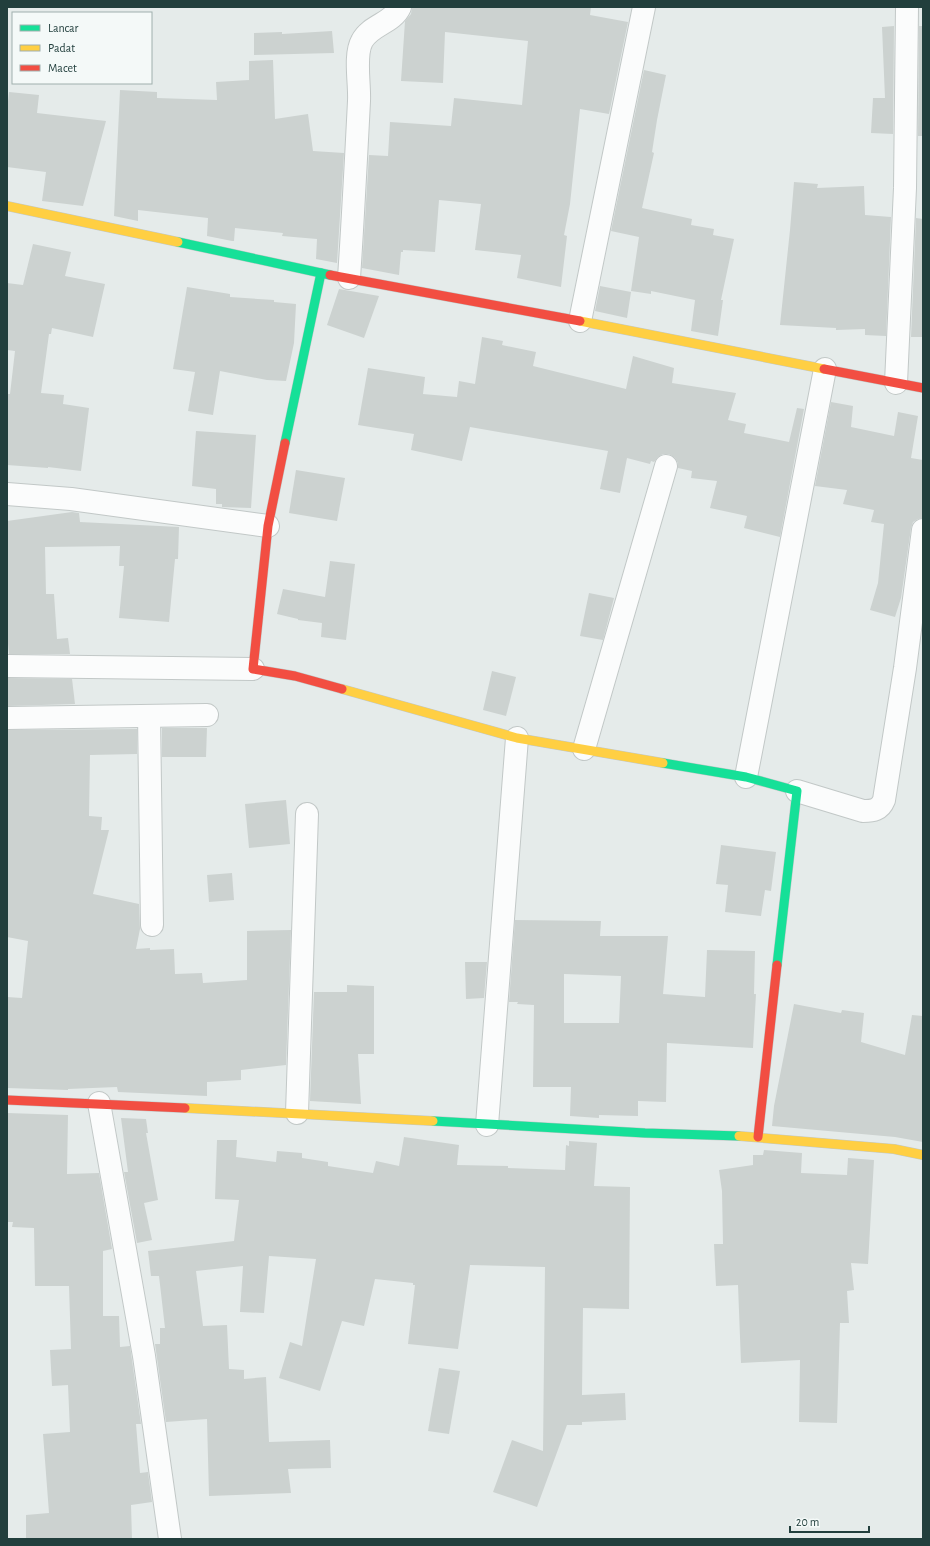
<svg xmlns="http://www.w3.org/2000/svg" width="930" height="1546" font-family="'Alegreya Sans',sans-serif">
<rect width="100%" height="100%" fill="#e5ebea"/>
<g fill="#ccd2d0" fill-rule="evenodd">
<polygon points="412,7 591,7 590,15 628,22 609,114 580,109 570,204 564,235 567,236 561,287 517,278 521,255 475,250 481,204 439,200 435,252 403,250 403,252 401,252 399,275 362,268 369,155 388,156 390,122 451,126 454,98 522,105 528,41 445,32 443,83 401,81 405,21 411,14"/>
<polygon points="894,26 893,134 871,133 873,98 885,98 882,27"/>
<polygon points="919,26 923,26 923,136 918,136"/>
<polygon points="332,31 334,53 254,55 254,33 282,32 282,34"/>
<polygon points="273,60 275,119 308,114 313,151 344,153 337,263 316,259 317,239 282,236 283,233 235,228 234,241 232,241 207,236 208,218 138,210 138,221 114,216 120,90 157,92 157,98 217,100 216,82 249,80 249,61"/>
<polygon points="644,70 666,75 657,120 652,152 654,153 642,208 692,219 691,225 714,229 713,235 734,239 721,300 723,300 718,336 691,331 695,300 651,291 651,294 631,291 639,237 611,231"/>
<polygon points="9,92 39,95 37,113 106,121 83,206 42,201 46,172 7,167 7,111"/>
<polygon points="794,182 818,184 817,188 864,186 865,215 891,217 886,336 865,335 865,329 836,330 836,328 780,325 790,230"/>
<polygon points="916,218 923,219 923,337 911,337"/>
<polygon points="33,244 71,252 65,276 105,284 93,337 52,328 51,334 49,334 41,393 64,395 63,404 89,408 81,471 48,467 48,468 7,465 7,394 10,394 15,351 7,350 7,283 23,285"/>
<polygon points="600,286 631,292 627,318 595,311"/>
<polygon points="187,287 230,294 230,297 274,300 274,302 296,304 294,343 286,381 267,380 220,371 213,415 188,411 195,372 173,369"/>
<polygon points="339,289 379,296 364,338 327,325"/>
<polygon points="482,337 503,341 502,345 536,352 533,366 626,389 633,356 674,368 672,383 736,393 728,420 746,424 744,433 789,442 797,408 804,409 780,537 744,528 747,516 710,508 717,481 691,478 692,471 678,468 678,463 675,458 669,454 663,454 658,457 654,462 651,461 650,464 627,458 620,493 600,489 608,451 470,427 462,461 411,450 414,434 358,425 368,368 425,377 423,394 457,397 459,381 475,384"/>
<polygon points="831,402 853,406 851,427 894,436 898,412 918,416 911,458 923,460 923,518 918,519 913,522 911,528 901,598 895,617 870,610 878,583 884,524 871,522 874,510 843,504 847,490 815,486"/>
<polygon points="196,431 256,435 251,508 222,507 222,504 216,504 216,489 192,486"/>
<polygon points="296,470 345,478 337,521 289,513"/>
<polygon points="72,512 79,513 80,522 179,527 178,559 175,559 169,622 119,618 124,566 119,566 120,546 45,547 46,594 54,594 57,639 68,638 70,654 9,654 7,633 7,521"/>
<polygon points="330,561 355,564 346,640 321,637 322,623 298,620 298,619 277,614 283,589 325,597"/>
<polygon points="589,593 614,598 603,640 580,636"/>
<polygon points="492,671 516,677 506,716 483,710"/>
<polygon points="7,678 72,679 75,704 7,706"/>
<polygon points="162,728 207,728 206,757 162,757"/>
<polygon points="137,729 137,754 90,755 89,816 102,817 101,830 109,830 93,894 139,904 140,929 136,949 150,948 150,950 174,949 175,974 202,973 203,983 247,980 247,931 291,930 286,1065 241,1070 241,1080 207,1082 207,1096 118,1092 117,1087 68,1089 68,1090 7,1088 7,997 22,998 28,941 7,937 7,730"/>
<polygon points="286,800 290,844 249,848 245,804"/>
<polygon points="721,845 776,852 771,891 765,890 761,916 725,912 728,885 716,884"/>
<polygon points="232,873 234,900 209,902 207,875"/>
<path d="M515,920L601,921L600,936H668L663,994L705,997L707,950L755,951L754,994H756L753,1048L667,1043L666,1102L638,1101V1116L599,1115V1118L570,1116L571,1087H533L534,1005L517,1004L518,1002H509ZM564,974L621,976L619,1023H564Z"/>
<polygon points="465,962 487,962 484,998 466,999"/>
<polygon points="347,985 374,986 374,1054 358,1054 361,1104 310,1101 314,992 347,992"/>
<polygon points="794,1004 841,1013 842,1010 864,1013 861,1042 905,1055 912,1015 923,1016 923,1142 895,1137 772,1126 774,1106"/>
<polygon points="7,1113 68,1115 67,1174 99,1173 112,1249 103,1251 103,1316 119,1316 120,1347 130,1346 141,1424 136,1424 140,1473 148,1472 152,1502 131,1505 132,1539 26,1539 26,1515 49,1513 43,1434 70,1432 68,1385 52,1386 50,1350 71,1349 69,1286 35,1286 34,1228 12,1227 13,1222 7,1222"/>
<polygon points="121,1118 146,1119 148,1133 146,1133 158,1200 144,1203 152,1240 137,1243 124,1172 128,1172"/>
<polygon points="404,1137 459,1145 457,1165 508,1166 508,1168 565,1170 566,1145 569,1146 569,1141 597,1143 594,1186 630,1187 629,1309 583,1308 582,1395 625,1393 626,1420 582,1422 582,1425 567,1425 537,1507 493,1492 512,1440 543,1451 545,1267 470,1265 458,1349 408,1344 415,1285 413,1285 413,1283 375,1279 364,1326 342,1321 320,1391 279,1378 290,1342 302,1346 316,1259 269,1256 264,1313 240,1312 243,1266 196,1271 203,1326 227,1325 229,1369 244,1370 244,1379 266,1377 269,1442 330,1440 331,1468 288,1469 291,1493 209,1496 207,1419 166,1422 155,1344 160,1344 160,1328 165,1328 159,1276 151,1276 148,1251 234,1241 239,1200 215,1199 217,1140 237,1140 236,1157 276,1162 277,1151 302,1153 302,1158 328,1162 328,1166 373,1173 376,1161 399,1166"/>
<polygon points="764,1150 802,1153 801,1173 847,1175 848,1158 874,1160 868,1264 851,1263 854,1290 847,1291 849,1323 840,1323 837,1423 799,1422 800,1360 741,1363 738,1285 716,1286 714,1244 723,1244 722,1191 719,1170 753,1165 753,1155 763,1155"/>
<polygon points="439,1368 460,1371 449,1434 428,1431"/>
</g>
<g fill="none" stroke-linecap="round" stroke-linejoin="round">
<g stroke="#c2c8c7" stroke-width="24">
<g id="street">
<path d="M349,278C353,219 356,160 359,101C360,84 354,55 362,41C370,25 393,23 400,7"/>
<polyline points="580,321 644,7"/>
<polyline points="896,383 905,188 907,7"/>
<polyline points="7,494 71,499 268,526"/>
<polyline points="7,666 253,669"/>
<polyline points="149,716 152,925"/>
<polyline points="7,718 207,715"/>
<polyline points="584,749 666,466"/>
<polyline points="746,777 825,369"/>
<path d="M797,791L863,811C873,811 880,810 884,800L905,668L923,530"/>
<polyline points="99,1103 144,1356 170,1539"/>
<polyline points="297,1113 307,814"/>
<polyline points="487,1125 517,738"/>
</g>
</g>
<g stroke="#c1c8c7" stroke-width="10">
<g id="fast">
<polyline points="178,242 330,275"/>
<polyline points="285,443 321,273"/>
<polyline points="663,763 746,777 797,791 777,965"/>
<polyline points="433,1121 645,1133 739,1136"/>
</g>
</g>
<g stroke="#c1c8c7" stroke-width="10">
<g id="slow">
<polyline points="7,206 178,242"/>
<polyline points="580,321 824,369"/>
<polyline points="342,689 517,738 663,763"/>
<polyline points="185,1108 433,1121"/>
<polyline points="739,1136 894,1149 923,1155"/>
</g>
</g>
<g stroke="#c1c8c7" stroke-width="10">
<g id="jam">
<polyline points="330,275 580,321"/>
<polyline points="824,369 923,388"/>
<polyline points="285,443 268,526 253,669 295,676 342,689"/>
<polyline points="7,1100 185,1108"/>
<polyline points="758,1137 777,965"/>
</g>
</g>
<use href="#street" stroke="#fbfcfc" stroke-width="22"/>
<use href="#fast" stroke="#16e098" stroke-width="9"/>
<use href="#slow" stroke="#ffcf43" stroke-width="9"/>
<use href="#jam" stroke="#f24e42" stroke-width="9"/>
</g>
<rect width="930" height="1546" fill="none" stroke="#223f3d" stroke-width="16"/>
<rect x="12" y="12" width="140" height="72" fill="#f4f9f8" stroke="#a0afad"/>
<rect x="20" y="25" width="20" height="6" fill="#16e098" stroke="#a0afad"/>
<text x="48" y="32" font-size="12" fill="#223f3d">Lancar</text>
<rect x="20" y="45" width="20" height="6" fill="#ffcf43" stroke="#a0afad"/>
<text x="48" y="52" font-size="12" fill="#223f3d">Padat</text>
<rect x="20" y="65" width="20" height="6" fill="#f24e42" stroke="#a0afad"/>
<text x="48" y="72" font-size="12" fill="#223f3d">Macet</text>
<path d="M790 1526v6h79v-6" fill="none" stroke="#223f3d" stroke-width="2"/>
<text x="796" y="1526" font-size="12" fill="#223f3d" stroke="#f4f9f8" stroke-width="3" paint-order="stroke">20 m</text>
</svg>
